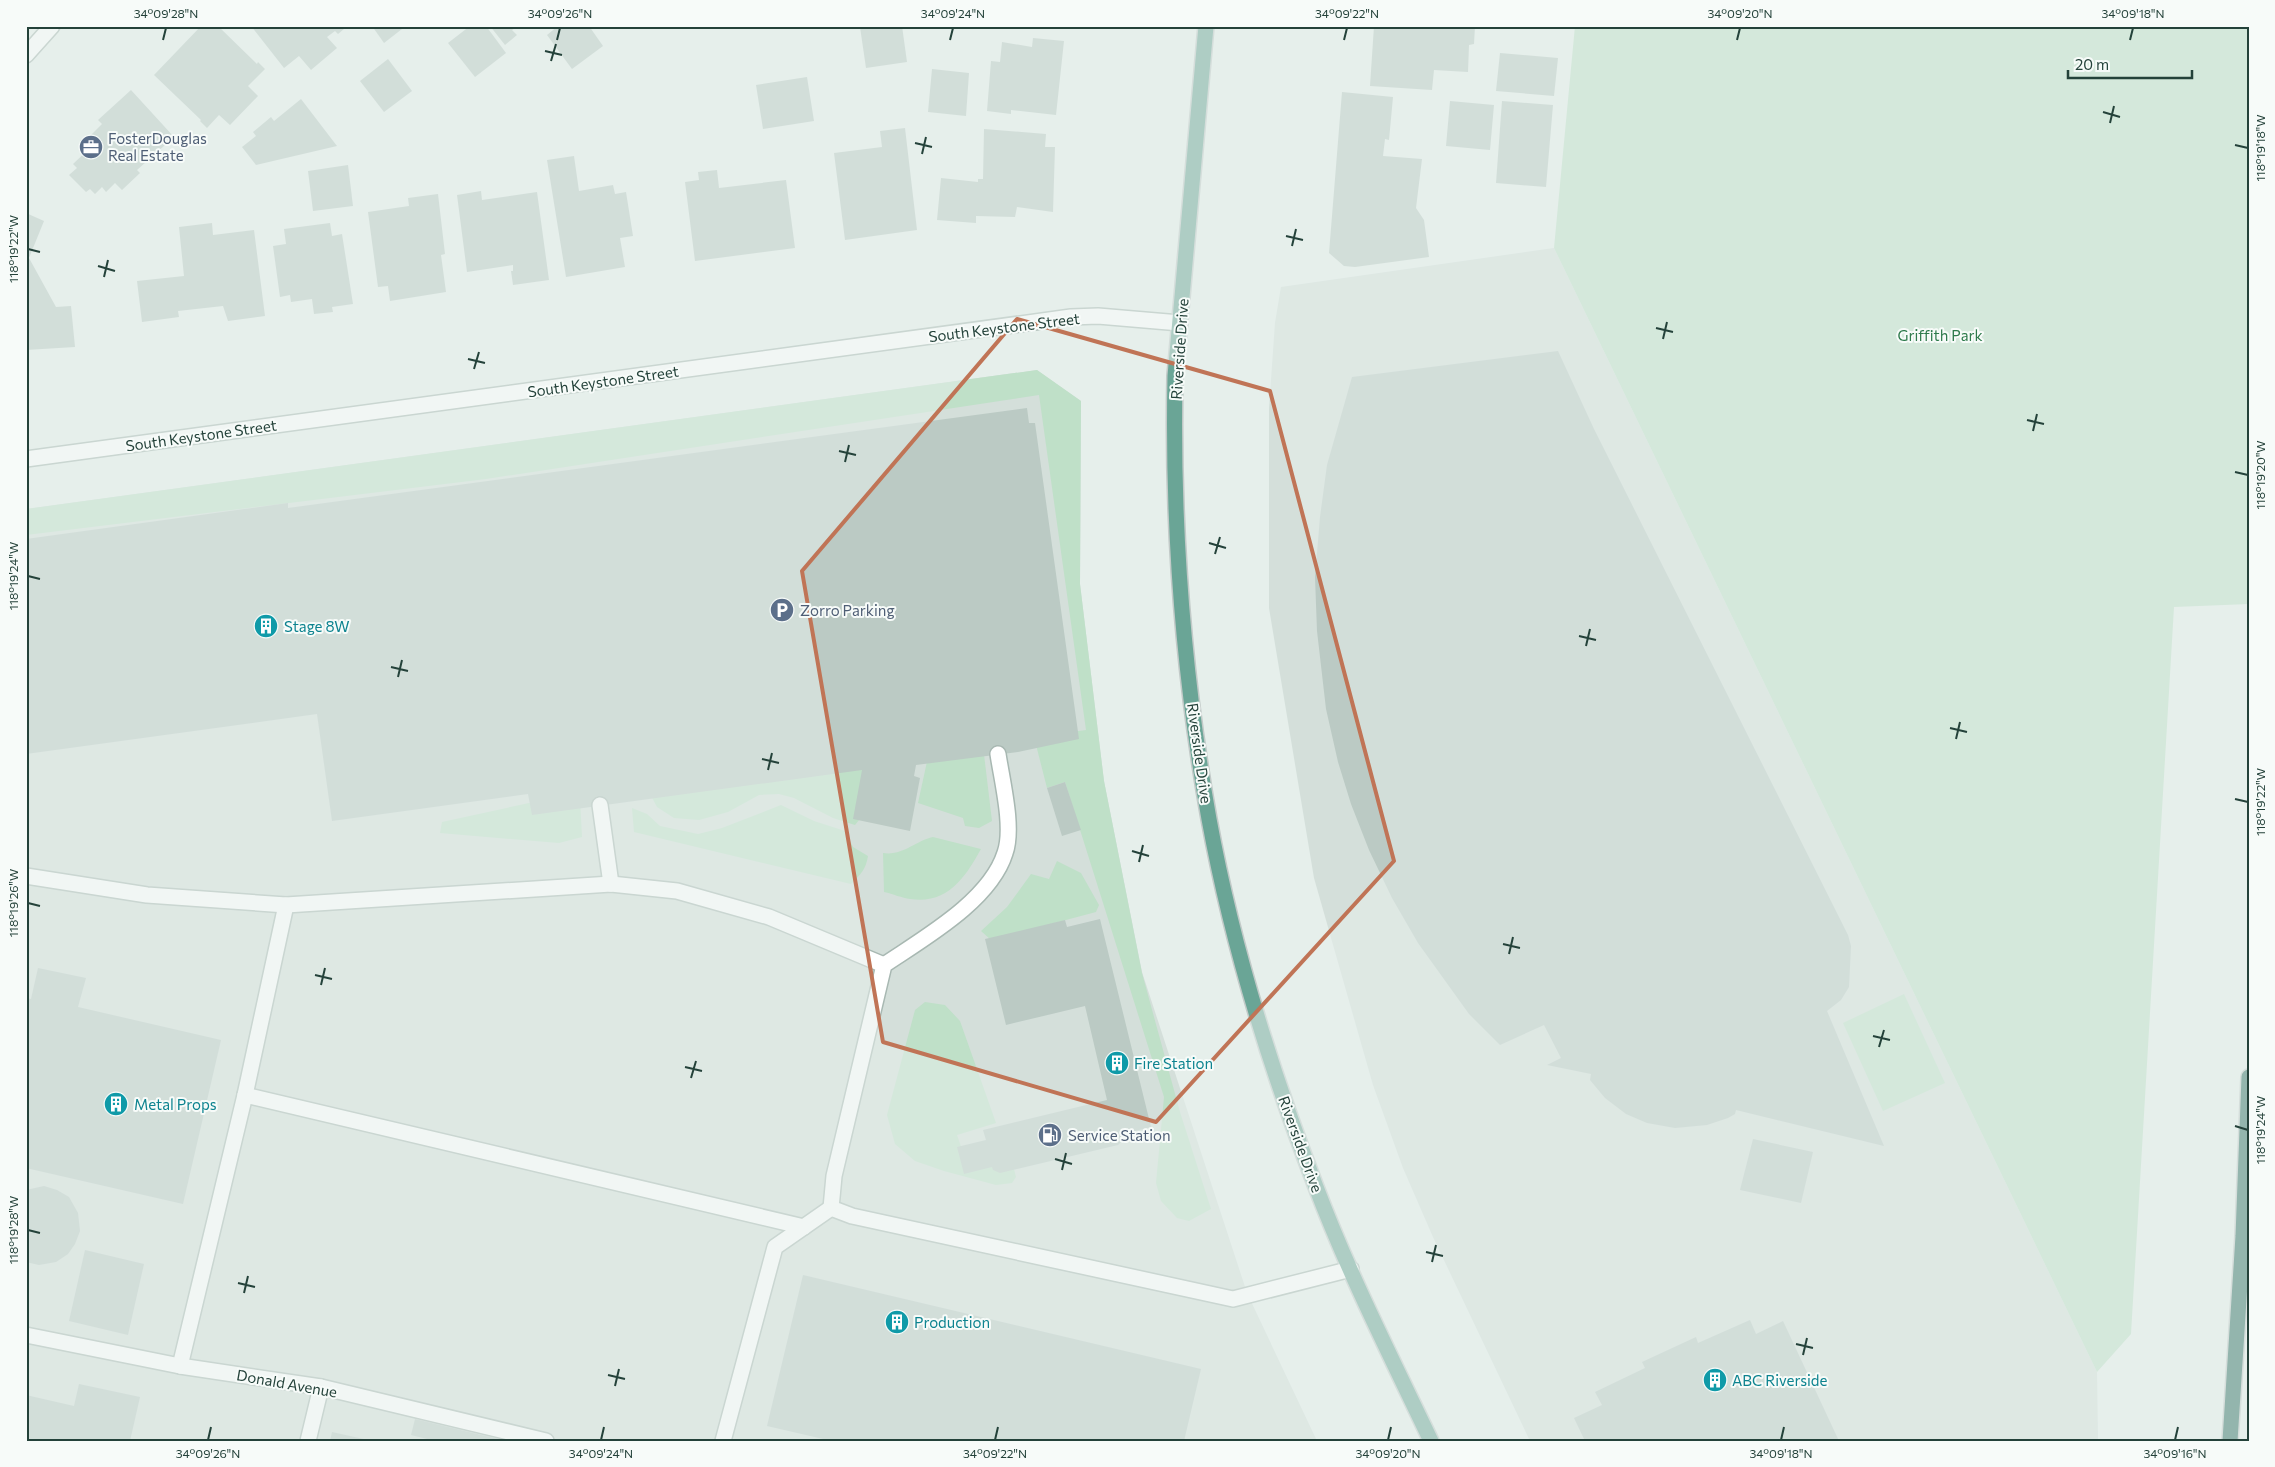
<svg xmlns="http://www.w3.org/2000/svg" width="2275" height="1467" font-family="Commissioner,sans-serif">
<rect width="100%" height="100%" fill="#e6efeb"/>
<g fill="#d4dfda">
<polygon points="1554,248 2097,1372 2098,1441 1530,1441 1433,1237 1403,1168 1373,1085 1314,878 1269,608 1269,409 1275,323 1281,287"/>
<polygon points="1037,370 1081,401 1080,584 1104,781 1142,972 1247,1293 1317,1441 26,1441 26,509"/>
</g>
<g fill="#bfe0c8">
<polygon points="1575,26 2249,26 2249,604 2174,607 2131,1334 2097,1372 1554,248"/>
<polygon points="1037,370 1081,401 1080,584 1104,781 1142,973 1180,1112 1211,1209 1189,1221 1177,1218 1161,1201 1156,1183 1164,1097 1065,782 1047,788 1034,737 1086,730 1039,395 486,479 26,535 26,509"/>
<polygon points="983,746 992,821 979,828 965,826 963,818 918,803 928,757"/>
<polygon points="875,765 864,814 855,825 833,818 794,798 779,794 759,795 728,812 699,820 674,818 657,807 648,790"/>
<polygon points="580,799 582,837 559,843 440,833 442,822 529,803"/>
<path d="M781,805L814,821L845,831L853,847L868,856C866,869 861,874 851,884L634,832L632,808L647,814L660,826L698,834L722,828Z"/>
<path d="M933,837L981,849C966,876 948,905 910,899C902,898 893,894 884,892L883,853C903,856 915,841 933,837Z"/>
<polygon points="1057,861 1081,873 1099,905 1096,912 991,940 981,931 1007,907 1031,874 1049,879"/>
<polygon points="1904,994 1945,1083 1883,1111 1843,1023"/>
<polygon points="925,1002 945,1005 960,1021 996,1123 957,1135 967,1164 1013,1165 1016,1177 1012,1183 996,1185 944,1171 915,1161 895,1144 887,1115 915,1010"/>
</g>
<g fill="#bbcac4">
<polygon points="201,26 218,26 257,64 258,62 265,69 248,86 258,96 230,125 219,115 207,128 200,121 201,120 154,75"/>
<polygon points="251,26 342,26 344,29 338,34 335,31 327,37 337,48 311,70 299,56 284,68"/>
<polygon points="372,26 401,26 402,29 384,43"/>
<polygon points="470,26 486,26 506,53 475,77 448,43"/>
<polygon points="490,26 518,26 512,30 517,35 505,45"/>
<polygon points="558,26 589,26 603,46 572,69 547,35"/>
<polygon points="868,26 902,26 907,62 866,68 860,27"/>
<polygon points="1374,26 1475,26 1474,44 1469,45 1468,72 1434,70 1432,90 1370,86"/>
<polygon points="1033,38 1064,41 1056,115 1011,110 1011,114 987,111 991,61 1000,62 1002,42 1032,47"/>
<polygon points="1500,53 1558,58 1554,96 1496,91"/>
<polygon points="388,59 412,91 384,112 360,81"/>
<polygon points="932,69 969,73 966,116 928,112"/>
<polygon points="807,77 814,121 763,129 756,85"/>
<polygon points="131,90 174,137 137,170 140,173 122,190 115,183 106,192 102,187 95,194 90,189 86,192 69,175 77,168 73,164 91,147 85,141 102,124 98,120"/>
<polygon points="1342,92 1393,97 1389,140 1385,139 1383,156 1422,159 1416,208 1424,220 1429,257 1355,267 1344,266 1329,253"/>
<polygon points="301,99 337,146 256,165 242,147 256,136 253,132 271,117 274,121"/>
<polygon points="1450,101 1494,105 1490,150 1446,146"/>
<polygon points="1502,101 1553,105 1546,187 1496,183"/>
<polygon points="905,128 917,230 845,240 834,153 882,147 880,131"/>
<polygon points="984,129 1046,134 1045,147 1055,147 1053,212 1017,207 1015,217 976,216 976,223 937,220 941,178 978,182 978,179 983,179"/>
<polygon points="574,156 579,191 613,185 615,194 626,192 633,236 620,238 625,267 566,277 547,160"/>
<polygon points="348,165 353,206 313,211 308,171"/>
<polygon points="717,170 719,188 786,180 795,248 695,261 685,182 699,180 698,172"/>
<polygon points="481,191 482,200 537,192 549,280 513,285 511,271 513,271 513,265 467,272 457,195"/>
<polygon points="438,194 445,254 441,255 446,292 390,301 388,286 378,287 368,212 409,206 408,198"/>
<polygon points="26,213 44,221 29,258 56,307 71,306 75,347 26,350"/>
<polygon points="212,223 213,235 254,230 265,316 228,321 223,306 178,311 179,317 142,322 137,281 184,276 179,227"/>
<polygon points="330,223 332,236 342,234 353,304 332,307 333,312 314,314 312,299 291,302 290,295 280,297 273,246 286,244 284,229"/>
<polygon points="1558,351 1594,429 1848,935 1851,946 1849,987 1841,1000 1827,1011 1884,1146 1736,1110 1735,1114 1728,1118 1707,1125 1675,1128 1647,1123 1626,1114 1605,1098 1590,1080 1591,1074 1547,1065 1561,1058 1544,1025 1500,1045 1469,1014 1418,943 1392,898 1369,850 1351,804 1338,762 1326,709 1317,631 1315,577 1320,517 1327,465 1352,377"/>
<polygon points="1027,408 1029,423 1035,423 1079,739 1018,752 916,765 914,776 920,778 910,831 853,819 862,770 532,815 528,794 332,821 317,714 26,754 26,539 288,503 288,508"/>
<polygon points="1065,782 1081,830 1062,836 1047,788"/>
<polygon points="1100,919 1151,1127 1123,1134 1123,1140 1118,1145 1000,1173 993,1170 992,1167 964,1174 957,1147 986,1140 983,1130 1107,1100 1085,1006 1006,1025 985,939 1065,920 1067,927"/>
<polygon points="38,968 86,978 78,1007 221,1040 183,1204 26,1168 26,998 31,999"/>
<polygon points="1753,1139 1813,1152 1801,1203 1740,1190"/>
<polygon points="44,1186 57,1190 69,1197 78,1213 80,1231 75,1244 68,1254 56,1262 39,1265 26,1262 26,1190"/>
<polygon points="85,1250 144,1264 128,1335 69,1321"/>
<polygon points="803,1275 1201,1369 1184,1441 832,1441 767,1426"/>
<polygon points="1750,1320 1756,1334 1783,1321 1839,1441 1585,1441 1574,1418 1602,1405 1595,1392 1645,1368 1642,1362 1696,1337 1698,1343"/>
<polygon points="79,1384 140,1397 130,1441 26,1441 26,1395 74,1406"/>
<polygon points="415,1419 502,1440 502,1441 435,1441 411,1435"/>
<polygon points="332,1432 368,1440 367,1441 330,1441"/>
</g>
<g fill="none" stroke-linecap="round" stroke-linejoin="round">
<g stroke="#a8b8b2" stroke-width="18">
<g id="minor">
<polyline points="26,55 52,26"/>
<polyline points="26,459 1071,317 1098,316 1180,323"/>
<path d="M998,754C1002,781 1014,828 1005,853C990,901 924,938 884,965L834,1176L831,1208L852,1216L1233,1299L1351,1269"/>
<polyline points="600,805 611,884"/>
<polyline points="26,876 147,895 286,905 611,884 677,891 769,917 884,965"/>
<polyline points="245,1095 804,1227"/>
<polyline points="26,1335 180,1366 321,1387 546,1441"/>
<polyline points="180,1366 245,1095 286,905"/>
<polyline points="308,1441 321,1387"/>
<polyline points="723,1441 775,1247 831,1208"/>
</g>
</g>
<g stroke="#c2cac8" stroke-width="18">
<path id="major" d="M1206,26L1175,376C1172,524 1183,674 1209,819C1232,945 1270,1068 1316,1187C1349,1274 1391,1357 1431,1441"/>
</g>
<g stroke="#c2cac8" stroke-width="18">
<polyline id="highway" points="2230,1441 2243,1236 2249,1077"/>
</g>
<use href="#minor" stroke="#fff" stroke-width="15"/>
<use href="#major" stroke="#6aa596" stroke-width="15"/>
<use href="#highway" stroke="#2f6f62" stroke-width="15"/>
</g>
<path d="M0 0H2275V1467H0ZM1017,319L1270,391L1394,861L1156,1122L883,1042L802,571Z" fill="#e6efeb" fill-opacity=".55" fill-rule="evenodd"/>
<path fill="none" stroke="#c07456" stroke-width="4" stroke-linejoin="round" d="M1017,319L1270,391L1394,861L1156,1122L883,1042L802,571Z"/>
<path fill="none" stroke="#24423a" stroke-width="2" d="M163,40L166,28M557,40L560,28M950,40L953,28M1344,40L1347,28M1737,40L1740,28M2130,40L2133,28M545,51L562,55M551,61L556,44M2103,112L2120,117M2110,123L2114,106M915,143L932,147M2235,145L2248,148M922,154L926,137M1286,236L1303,240M1292,246L1296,229M28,249L40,252M98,266L115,271M104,277L108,260M1656,328L1673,332M1663,339L1667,322M468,359L485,363M474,369L479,352M2027,420L2044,424M2033,431L2037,414M839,451L856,455M845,462L849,445M2235,472L2248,475M1209,543L1226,548M1215,554L1220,537M28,576L40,579M1579,636L1596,640M1586,646L1590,629M391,667L408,671M398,677L402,660M1950,728L1967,732M1956,739L1960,722M762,759L779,763M768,770L772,753M2235,799L2248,802M1132,851L1149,856M1139,862L1143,845M28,903L40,906M1503,944L1520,948M1509,954L1513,937M315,975L332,979M321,985L325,968M1873,1036L1890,1040M1879,1047L1884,1030M685,1067L702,1071M691,1078L696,1061M2235,1126L2248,1130M1055,1159L1072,1164M1062,1170L1066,1153M28,1230L40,1233M1426,1252L1443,1256M1432,1262L1436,1245M238,1283L255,1287M244,1293L248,1276M1796,1344L1813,1348M1803,1355L1807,1338M608,1375L625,1379M615,1386L619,1369M208,1440L211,1427M601,1440L604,1427M995,1440L998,1427M1388,1440L1391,1427M1781,1440L1784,1427M2175,1440L2178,1427"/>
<defs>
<g id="office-disc" transform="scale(1.25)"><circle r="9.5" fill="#5c6f8a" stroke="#f7fbf9"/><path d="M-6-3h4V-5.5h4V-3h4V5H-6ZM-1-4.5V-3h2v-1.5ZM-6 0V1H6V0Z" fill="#fff"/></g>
<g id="parking-disc" transform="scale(1.25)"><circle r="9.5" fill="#5c6f8a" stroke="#f7fbf9"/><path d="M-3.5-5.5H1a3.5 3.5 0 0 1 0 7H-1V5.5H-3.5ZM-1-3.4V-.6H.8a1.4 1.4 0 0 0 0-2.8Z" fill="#fff"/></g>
<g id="building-disc" transform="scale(1.25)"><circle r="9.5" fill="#0f9aa8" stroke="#f7fbf9"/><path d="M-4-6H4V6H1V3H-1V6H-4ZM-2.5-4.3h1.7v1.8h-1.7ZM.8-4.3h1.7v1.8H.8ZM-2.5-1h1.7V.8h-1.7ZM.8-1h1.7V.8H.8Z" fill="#fff"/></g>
<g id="fuel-disc" transform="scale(1.25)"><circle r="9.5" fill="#5c6f8a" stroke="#f7fbf9"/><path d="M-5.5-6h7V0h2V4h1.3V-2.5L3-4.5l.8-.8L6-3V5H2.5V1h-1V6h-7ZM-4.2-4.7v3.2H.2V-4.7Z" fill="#fff"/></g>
</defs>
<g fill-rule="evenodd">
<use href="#office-disc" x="91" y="147"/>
<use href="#parking-disc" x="782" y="610"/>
<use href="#building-disc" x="266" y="626"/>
<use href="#building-disc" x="1117" y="1063"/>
<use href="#building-disc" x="116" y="1104"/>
<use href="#fuel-disc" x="1050" y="1135"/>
<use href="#building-disc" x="897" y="1322"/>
<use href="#building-disc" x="1715" y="1380"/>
</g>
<g text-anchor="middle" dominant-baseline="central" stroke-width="4" stroke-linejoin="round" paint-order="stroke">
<g font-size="15" fill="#4e5e75" stroke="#f7fbf9" text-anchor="start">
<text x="108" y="138">FosterDouglas<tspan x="108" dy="17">Real Estate</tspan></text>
<text x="800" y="610">Zorro Parking</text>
<text x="1068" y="1135">Service Station</text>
</g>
<g font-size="15" fill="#24423a" stroke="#f7fbf9">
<text transform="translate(1004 327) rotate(-7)">South Keystone Street</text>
<text transform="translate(1179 349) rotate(-86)">Riverside Drive</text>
<text transform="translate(603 381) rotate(-8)">South Keystone Street</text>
<text transform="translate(201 435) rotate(-8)">South Keystone Street</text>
<text transform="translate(1200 753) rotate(82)">Riverside Drive</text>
<text transform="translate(1301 1144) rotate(70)">Riverside Drive</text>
<text transform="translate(287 1383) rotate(10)">Donald Avenue</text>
</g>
<g font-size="15" fill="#2d7a4b" stroke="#f7fbf9">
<text x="1940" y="335">Griffith Park</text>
</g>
<g font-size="15" fill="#0d838f" stroke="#f7fbf9" text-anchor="start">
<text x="284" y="626">Stage 8W</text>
<text x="1134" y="1063">Fire Station</text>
<text x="134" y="1104">Metal Props</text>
<text x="914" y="1322">Production</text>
<text x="1732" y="1380">ABC Riverside</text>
</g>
</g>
<rect width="2275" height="1467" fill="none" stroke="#f7fbf9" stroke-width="55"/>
<path d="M2068 70v8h124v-8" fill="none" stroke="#24423a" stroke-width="2.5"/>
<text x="2075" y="70" font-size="15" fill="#24423a" stroke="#f7fbf9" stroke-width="4" paint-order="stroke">20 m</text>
<rect x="28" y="28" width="2220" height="1412" fill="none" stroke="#24423a" stroke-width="2"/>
<g font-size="12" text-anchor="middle" fill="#24423a">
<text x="166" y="18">34°09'28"N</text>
<text x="560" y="18">34°09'26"N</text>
<text x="953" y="18">34°09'24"N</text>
<text x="1347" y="18">34°09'22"N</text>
<text x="1740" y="18">34°09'20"N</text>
<text x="2133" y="18">34°09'18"N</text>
<text transform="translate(2261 148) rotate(-90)" y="4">118°19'18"W</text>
<text transform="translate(14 249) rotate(-90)" y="4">118°19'22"W</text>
<text transform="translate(2261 475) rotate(-90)" y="4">118°19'20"W</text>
<text transform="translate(14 576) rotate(-90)" y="4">118°19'24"W</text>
<text transform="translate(2261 802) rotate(-90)" y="4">118°19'22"W</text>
<text transform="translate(14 903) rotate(-90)" y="4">118°19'26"W</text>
<text transform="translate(2261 1130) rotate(-90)" y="4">118°19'24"W</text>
<text transform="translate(14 1230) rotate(-90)" y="4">118°19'28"W</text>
<text x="208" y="1458">34°09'26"N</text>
<text x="601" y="1458">34°09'24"N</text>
<text x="995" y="1458">34°09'22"N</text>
<text x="1388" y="1458">34°09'20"N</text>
<text x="1781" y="1458">34°09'18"N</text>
<text x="2175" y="1458">34°09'16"N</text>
</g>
</svg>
